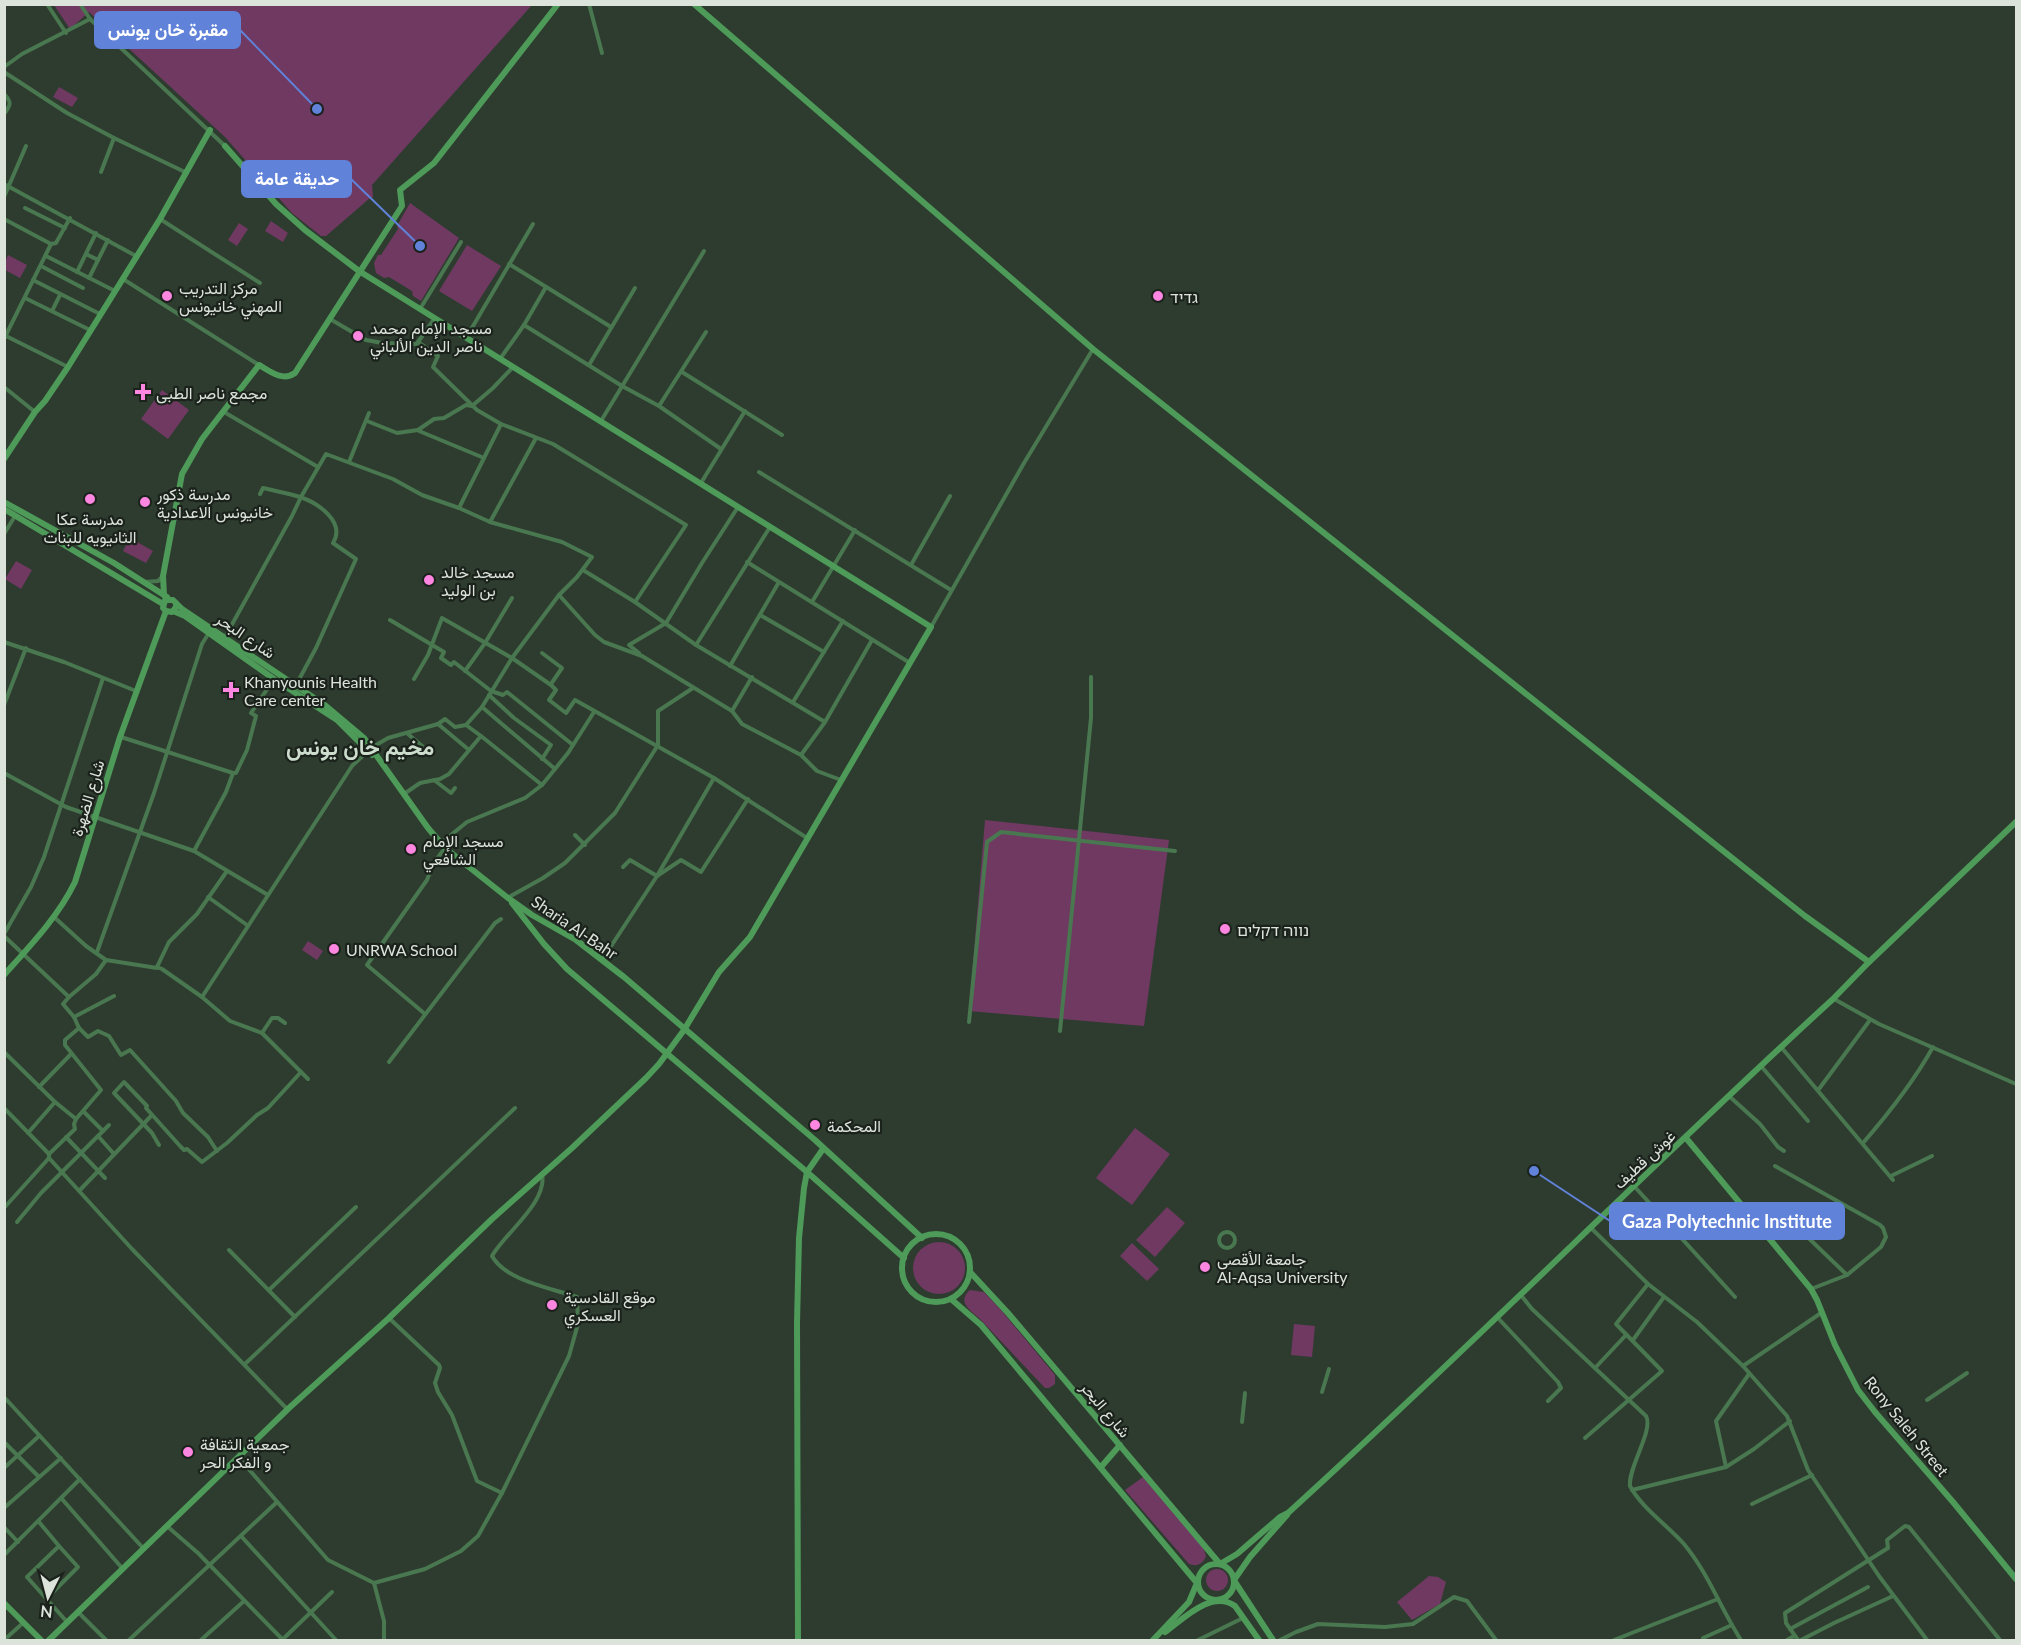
<svg xmlns="http://www.w3.org/2000/svg" width="2021" height="1645" font-family="Lato,Vazirmatn,'Noto Sans Hebrew',sans-serif">
<rect width="100%" height="100%" fill="#2e3c2f"/>
<g fill="#6f3962">
<polygon points="54,5 532,5 372,185 373,197 370,198 326,236 321,236 292,213 225,137 89,12 70,29"/>
<polygon points="59,87 78,98 72,107 53,97"/>
<polygon points="410,203 459,238 421,301 413,296 412,291 389,277 384,278 376,273 374,263 378,255 381,255 398,229 397,226"/>
<polygon points="271,221 288,233 283,242 265,231"/>
<polygon points="239,223 248,229 237,246 228,240"/>
<polygon points="467,245 501,266 472,311 439,291"/>
<polygon points="8,255 27,265 20,278 5,270 5,262"/>
<polygon points="162,390 189,410 168,439 141,419"/>
<polygon points="130,538 153,551 146,563 123,551"/>
<polygon points="16,561 32,570 21,589 5,579"/>
<polygon points="985,820 1169,840 1144,1026 969,1011"/>
<polygon points="308,941 323,951 317,960 302,950"/>
<polygon points="1135,1128 1170,1154 1132,1205 1096,1178"/>
<polygon points="1167,1207 1185,1223 1155,1257 1136,1240"/>
<circle cx="939" cy="1268" r="26"/>
<polygon points="1132,1243 1159,1269 1147,1281 1120,1256"/>
<path d="M970,1290L984,1292L1001,1310L1055,1375V1384L1049,1388H1045L979,1318C969,1310 957,1301 970,1290Z"/>
<polygon points="1294,1324 1315,1326 1312,1357 1291,1355"/>
<path d="M1143,1477L1203,1547L1206,1556C1203,1564 1197,1567 1189,1564L1125,1490Z"/>
<circle cx="1217" cy="1580" r="11"/>
<polygon points="1429,1576 1438,1577 1446,1582 1440,1604 1412,1620 1397,1602"/>
</g>
<g fill="none" stroke-linecap="round" stroke-linejoin="round">
<g stroke="#49774f" stroke-width="4">
<polyline points="47,4 66,33"/>
<polyline points="80,4 90,19 225,146"/>
<polyline points="589,4 602,53"/>
<polyline points="4,67 22,54 90,19"/>
<polyline points="4,72 67,113 114,138 187,173"/>
<path d="M4,94C12,102 11,105 4,114"/>
<polyline points="101,172 114,138"/>
<polyline points="4,184 136,256"/>
<polyline points="4,197 26,146"/>
<polyline points="25,208 65,228"/>
<polyline points="4,219 51,244"/>
<polyline points="160,219 260,283"/>
<polyline points="86,254 98,260"/>
<polyline points="46,256 115,291"/>
<polyline points="509,264 611,327"/>
<polyline points="41,266 83,288"/>
<polyline points="77,272 96,233"/>
<polyline points="89,278 108,240"/>
<polyline points="123,279 259,365"/>
<polyline points="33,280 100,314"/>
<polyline points="25,298 90,330"/>
<polyline points="420,309 461,242"/>
<polyline points="52,311 60,295"/>
<polyline points="330,319 366,340 382,343 417,344 418,342 438,356 433,367 477,410 501,424 553,444 686,525 635,602"/>
<polyline points="524,325 622,386 659,406 721,449"/>
<polyline points="6,336 68,367"/>
<polyline points="466,338 533,224"/>
<polyline points="4,339 51,244 56,243 70,218"/>
<polyline points="418,342 435,318"/>
<polyline points="500,359 524,325 546,287"/>
<polyline points="589,365 635,288"/>
<polyline points="682,372 782,435"/>
<polyline points="4,387 35,412"/>
<polyline points="659,406 706,332"/>
<polyline points="224,412 318,467"/>
<polyline points="367,421 397,433 418,430 434,419 444,418 466,405 472,406 493,388 513,367"/>
<polyline points="601,421 704,251"/>
<polyline points="419,431 484,458"/>
<polyline points="349,462 369,413"/>
<polyline points="759,472 951,590"/>
<polyline points="701,483 745,411"/>
<path d="M260,494L263,488C275,491 288,493 300,497C318,503 346,522 333,543L356,559L316,648L296,685"/>
<polyline points="459,508 501,424"/>
<polyline points="490,522 536,438"/>
<polyline points="4,534 15,516"/>
<polyline points="747,562 910,663"/>
<polyline points="911,565 950,496"/>
<polyline points="583,570 635,602 696,645 825,722"/>
<polyline points="144,582 158,581 162,577"/>
<polyline points="559,595 595,635 604,642 642,656 732,711 742,724 801,755 817,771 841,780"/>
<polyline points="812,602 855,530"/>
<polyline points="760,615 824,652"/>
<polyline points="390,620 444,652 441,658 451,665 454,662 491,691 503,695 507,692 573,745"/>
<polyline points="931,627 1024,463 1093,349"/>
<polyline points="4,642 64,662 136,691"/>
<polyline points="696,645 770,527"/>
<polyline points="542,653 562,668 551,684"/>
<polyline points="639,653 629,645 666,623 702,563 738,507"/>
<polyline points="730,666 779,582"/>
<polyline points="465,671 485,643 512,598"/>
<polyline points="414,679 428,655 442,618 512,658 551,685 556,690 549,700 566,713 575,700 714,778 807,838"/>
<polyline points="489,695 514,718 551,745 542,759"/>
<polyline points="793,702 843,621"/>
<polyline points="4,705 26,648"/>
<polyline points="482,707 555,769"/>
<polyline points="732,711 752,677"/>
<polyline points="438,724 469,750"/>
<polyline points="408,734 428,751"/>
<polyline points="481,736 542,785"/>
<polyline points="121,737 233,773"/>
<polyline points="801,755 825,722 872,640"/>
<polyline points="4,773 66,807 194,851 268,895"/>
<polyline points="434,780 451,793 455,788"/>
<polyline points="404,794 420,783 440,779 449,774 481,736 466,725"/>
<polyline points="575,835 585,845"/>
<polyline points="441,843 467,822 525,798 542,785 568,753 594,712"/>
<polyline points="194,851 226,792 233,773 236,773 247,750 256,716 251,713 274,679"/>
<polyline points="623,867 630,860 657,876 681,860 701,872 748,799"/>
<polyline points="208,897 247,925"/>
<polyline points="509,897 543,878 565,863 615,813 658,745 658,711 693,688"/>
<polyline points="54,917 86,946 106,960 157,968 157,967 162,969 202,997 230,1021 262,1033 272,1018 278,1018 285,1023"/>
<polyline points="4,934 31,887 44,857 103,678"/>
<polyline points="4,936 69,997 63,1004 74,1017 79,1028 65,1040 65,1045 101,1090 76,1119 74,1124 75,1129 49,1154"/>
<polyline points="97,952 154,793 202,644 210,631"/>
<polyline points="602,960 657,876 714,778"/>
<polyline points="157,967 169,942 197,914 227,871"/>
<polyline points="69,997 96,974 106,960"/>
<polyline points="202,997 352,766 371,748 388,738 438,724 445,719 455,727 466,725 482,707 512,658 559,595 577,577 592,557 562,542 490,522 459,508 422,495 393,479 326,454 301,497 292,516 225,637"/>
<polyline points="1834,999 1879,1024 2016,1084"/>
<polyline points="425,1014 367,965 427,880 433,864 445,848"/>
<polyline points="74,1017 114,996"/>
<polyline points="969,1022 987,842 1001,832 1175,851"/>
<polyline points="79,1028 88,1037 98,1031 109,1036 121,1055 130,1050 176,1101 183,1113 208,1137 217,1151"/>
<polyline points="1060,1031 1091,718 1091,677"/>
<polyline points="262,1033 308,1079"/>
<polyline points="1781,1047 1893,1180"/>
<polyline points="4,1052 55,1102 76,1119"/>
<polyline points="389,1062 495,923 501,919"/>
<polyline points="1761,1066 1808,1121"/>
<polyline points="39,1087 71,1054"/>
<polyline points="1819,1089 1870,1020"/>
<polyline points="1729,1096 1760,1124 1778,1147 1784,1151"/>
<polyline points="4,1108 49,1154 49,1158 132,1249 288,1410"/>
<polyline points="84,1112 103,1131"/>
<polyline points="109,1125 98,1136 114,1154"/>
<polyline points="28,1133 55,1102"/>
<polyline points="66,1137 105,1178"/>
<path d="M1863,1143C1889,1113 1913,1083 1933,1047"/>
<polyline points="159,1145 152,1133 114,1093 124,1082 147,1106 146,1108 180,1146 184,1150 187,1149 202,1162 227,1143 257,1115 268,1108 301,1072"/>
<polyline points="1775,1166 1880,1225 1883,1228 1886,1237 1881,1247 1847,1275 1811,1289"/>
<polyline points="1891,1176 1932,1156"/>
<polyline points="1634,1186 1735,1297"/>
<polyline points="80,1190 151,1116"/>
<polyline points="1774,1205 1847,1275"/>
<polyline points="4,1208 49,1158"/>
<polyline points="17,1222 41,1193 98,1136"/>
<polyline points="1591,1228 1648,1284 1697,1322 1743,1366 1787,1416 1808,1470 1879,1576 1927,1640"/>
<circle cx="1227" cy="1240" r="8"/>
<polyline points="229,1250 295,1317"/>
<polyline points="269,1290 356,1207"/>
<path d="M1520,1294L1532,1309L1646,1416C1654,1430 1628,1467 1630,1486C1641,1507 1668,1526 1684,1544C1708,1573 1721,1609 1741,1640"/>
<polyline points="1497,1317 1558,1382 1561,1388 1548,1401"/>
<polyline points="390,1319 439,1365 440,1368 435,1383 438,1392 452,1415 477,1481 502,1493"/>
<polyline points="1633,1340 1664,1297"/>
<polyline points="246,1363 515,1108"/>
<polyline points="1743,1366 1821,1313"/>
<polyline points="1595,1368 1626,1335"/>
<polyline points="1322,1392 1329,1369"/>
<polyline points="4,1397 144,1549"/>
<polyline points="1927,1400 1967,1373"/>
<polyline points="1242,1422 1245,1393"/>
<polyline points="1585,1438 1662,1371 1616,1324 1648,1284"/>
<polyline points="4,1442 38,1476"/>
<polyline points="239,1458 328,1560 374,1583 384,1621 384,1640"/>
<polyline points="1726,1467 1716,1421 1749,1374"/>
<polyline points="4,1468 39,1436"/>
<polyline points="1632,1490 1726,1467 1754,1449 1790,1421"/>
<polyline points="62,1499 122,1568"/>
<polyline points="1752,1504 1812,1475"/>
<polyline points="4,1508 61,1458"/>
<polyline points="39,1522 59,1546 27,1577 68,1623"/>
<polyline points="4,1527 18,1542"/>
<polyline points="168,1527 198,1553 283,1640"/>
<polyline points="241,1536 336,1640"/>
<polyline points="4,1555 80,1479"/>
<path d="M374,1583L425,1569L461,1551L478,1536L502,1493L569,1356L578,1324L577,1297C551,1288 506,1281 492,1256C505,1233 548,1202 542,1174"/>
<polyline points="47,1598 78,1567 59,1546"/>
<polyline points="79,1613 106,1640"/>
<polyline points="1790,1629 1868,1587"/>
<polyline points="283,1639 332,1592"/>
<polyline points="4,1640 23,1623"/>
<polyline points="129,1640 277,1502"/>
<polyline points="201,1640 244,1601"/>
<polyline points="1198,1640 1243,1618"/>
<polyline points="1280,1640 1296,1632 1318,1624 1385,1627 1413,1624 1454,1597 1467,1601 1496,1640"/>
<polyline points="1614,1640 1718,1599"/>
<polyline points="1704,1640 1703,1638 1732,1625"/>
<polyline points="1787,1640 1794,1636"/>
<polyline points="1798,1640 1786,1623 1785,1613 1888,1548 1887,1540 1905,1526 1909,1527 2000,1640"/>
<polyline points="1801,1640 1834,1623 1893,1596"/>
</g>
<g stroke="#4d9a59" stroke-width="6">
<polyline points="694,4 1093,349 1805,916 1869,962"/>
<polyline points="4,459 35,412 45,401 68,367 160,219 210,130"/>
<polyline points="4,502 114,563 167,597"/>
<polyline points="4,509 163,604"/>
<path d="M164,595L163,576L182,474L202,439L259,365C270,371 282,382 295,373L402,206L400,190L434,163L558,4"/>
<polyline points="176,603 176,607 172,612 166,611 163,608 165,600 173,600 182,609 326,706 364,738 428,828 445,848 508,898 532,915 576,940 624,977 815,1140 922,1238"/>
<polyline points="173,611 185,616 274,679 337,720 372,755"/>
<polyline points="512,903 544,944 567,969 807,1172 904,1258"/>
<path d="M4,975C30,946 58,917 75,882L120,737L166,611"/>
<polyline points="1686,1138 1811,1289 1817,1300 1835,1345 1858,1390 1875,1412 1953,1502 2016,1579"/>
<circle cx="936" cy="1268" r="34"/>
<path d="M970,1272L1008,1313L1220,1564L1237,1554L1280,1517L1288,1513C1473,1345 1649,1167 1833,999L1869,962L2016,822"/>
<polyline points="951,1299 981,1325 1197,1583 1189,1602 1153,1640"/>
<polyline points="1101,1467 1120,1445"/>
<circle cx="1216" cy="1582" r="18"/>
<polyline points="1234,1580 1250,1557 1287,1515"/>
<polyline points="1235,1582 1273,1640"/>
<polyline points="4,1603 41,1640"/>
<path d="M1165,1632C1183,1619 1212,1589 1235,1606L1259,1640"/>
<polyline points="49,1640 289,1408 389,1318 492,1219 572,1148 646,1078 659,1064 684,1030 719,972 750,937 931,627 359,271 305,230 276,204 225,146"/>
<polyline points="798,1640 797,1323 799,1238 804,1188 807,1172 823,1149"/>
</g>
</g>
<g fill="#fd86e1" stroke="#1b211b" stroke-width="2">
<circle cx="167" cy="296" r="6"/>
<circle cx="1158" cy="296" r="6"/>
<circle cx="358" cy="336" r="6"/>
<path d="M140 383h6v6h6v6h-6v6h-6v-6h-6v-6h6z"/>
<circle cx="90" cy="499" r="6"/>
<circle cx="145" cy="502" r="6"/>
<circle cx="429" cy="580" r="6"/>
<path d="M228 681h6v6h6v6h-6v6h-6v-6h-6v-6h6z"/>
<circle cx="411" cy="849" r="6"/>
<circle cx="1225" cy="929" r="6"/>
<circle cx="334" cy="949" r="6"/>
<circle cx="815" cy="1125" r="6"/>
<circle cx="1205" cy="1267" r="6"/>
<circle cx="552" cy="1305" r="6"/>
<circle cx="188" cy="1452" r="6"/>
</g>
<g text-anchor="middle" dominant-baseline="central" stroke-width="4.5" stroke-linejoin="round" paint-order="stroke">
<g font-size="16" fill="#dbe3db" stroke="#1b211b" text-anchor="start">
<text x="179" y="287">مركز التدريب<tspan x="179" dy="18">المهني خانيونس</tspan></text>
<text x="1170" y="296">גדיד</text>
<text x="370" y="327">مسجد الإمام محمد<tspan x="370" dy="18">ناصر الدين الألباني</tspan></text>
<text x="156" y="392">مجمع ناصر الطبى</text>
<text x="157" y="493">مدرسة ذكور<tspan x="157" dy="18">خانيونس الاعدادية</tspan></text>
<text x="90" y="518" text-anchor="middle">مدرسة عكا<tspan x="90" dy="18">الثانيويه للبنات</tspan></text>
<text x="441" y="571">مسجد خالد<tspan x="441" dy="18">بن الوليد</tspan></text>
<text x="244" y="681">Khanyounis Health<tspan x="244" dy="18">Care center</tspan></text>
<text x="423" y="840">مسجد الإمام<tspan x="423" dy="18">الشافعي</tspan></text>
<text x="1237" y="929">נווה דקלים</text>
<text x="346" y="949">UNRWA School</text>
<text x="827" y="1125">المحكمة</text>
<text x="1217" y="1258">جامعة الأقصى<tspan x="1217" dy="18">Al-Aqsa University</tspan></text>
<text x="564" y="1296">موقع القادسية<tspan x="564" dy="18">العسكري</tspan></text>
<text x="200" y="1443">جمعية الثقافة<tspan x="200" dy="18">و الفكر الحر</tspan></text>
</g>
<g font-size="16" fill="#dbe3db" stroke="#1b211b">
<text transform="translate(246 635) rotate(34)">شارع البحر</text>
<text transform="translate(87 798) rotate(-73)">شارع الضهرة</text>
<text transform="translate(575 927) rotate(34)">Sharia Al-Bahr</text>
<text transform="translate(1644 1159) rotate(-43)">غوش قطيف</text>
<text transform="translate(1106 1409) rotate(50)">شارع البحر</text>
<text transform="translate(1907 1426) rotate(51)">Rony Saleh Street</text>
</g>
<g font-size="22" font-weight="bold" fill="#ccddcd" stroke="#1b211b">
<text x="360" y="746">مخيم خان يونس</text>
</g>
</g>
<path fill="none" stroke="#6082d9" stroke-width="2" d="M317 109L240 30M420 246L351 179M1534 1171L1610 1221"/>
<g fill="#6082d9" stroke="#1b211b" stroke-width="2">
<circle cx="317" cy="109" r="6"/>
<circle cx="420" cy="246" r="6"/>
<circle cx="1534" cy="1171" r="6"/>
</g>
<g fill="#6082d9" stroke="#6082d9" stroke-width="2">
<rect x="95" y="12" width="145" height="36" rx="6"/>
<rect x="242" y="161" width="109" height="36" rx="6"/>
<rect x="1610" y="1203" width="234" height="36" rx="6"/>
</g>
<g font-size="18" text-anchor="middle" font-weight="bold" fill="#fff">
<text x="168" y="36">مقبرة خان يونس</text>
<text x="297" y="185">حديقة عامة</text>
<text x="1727" y="1228">Gaza Polytechnic Institute</text>
</g>
<rect width="2021" height="1645" fill="none" stroke="#dbe3db" stroke-width="12"/>
<g transform="translate(48 1597) rotate(186)" stroke="#1b211b" stroke-width="4.5" paint-order="stroke">
<path d="M0-4.5L10 22L0 15L-10 22Z" fill="#dbe3db"/>
<text y="-9" font-size="16" font-weight="bold" text-anchor="middle" fill="#dbe3db">N</text>
</g>
</svg>
